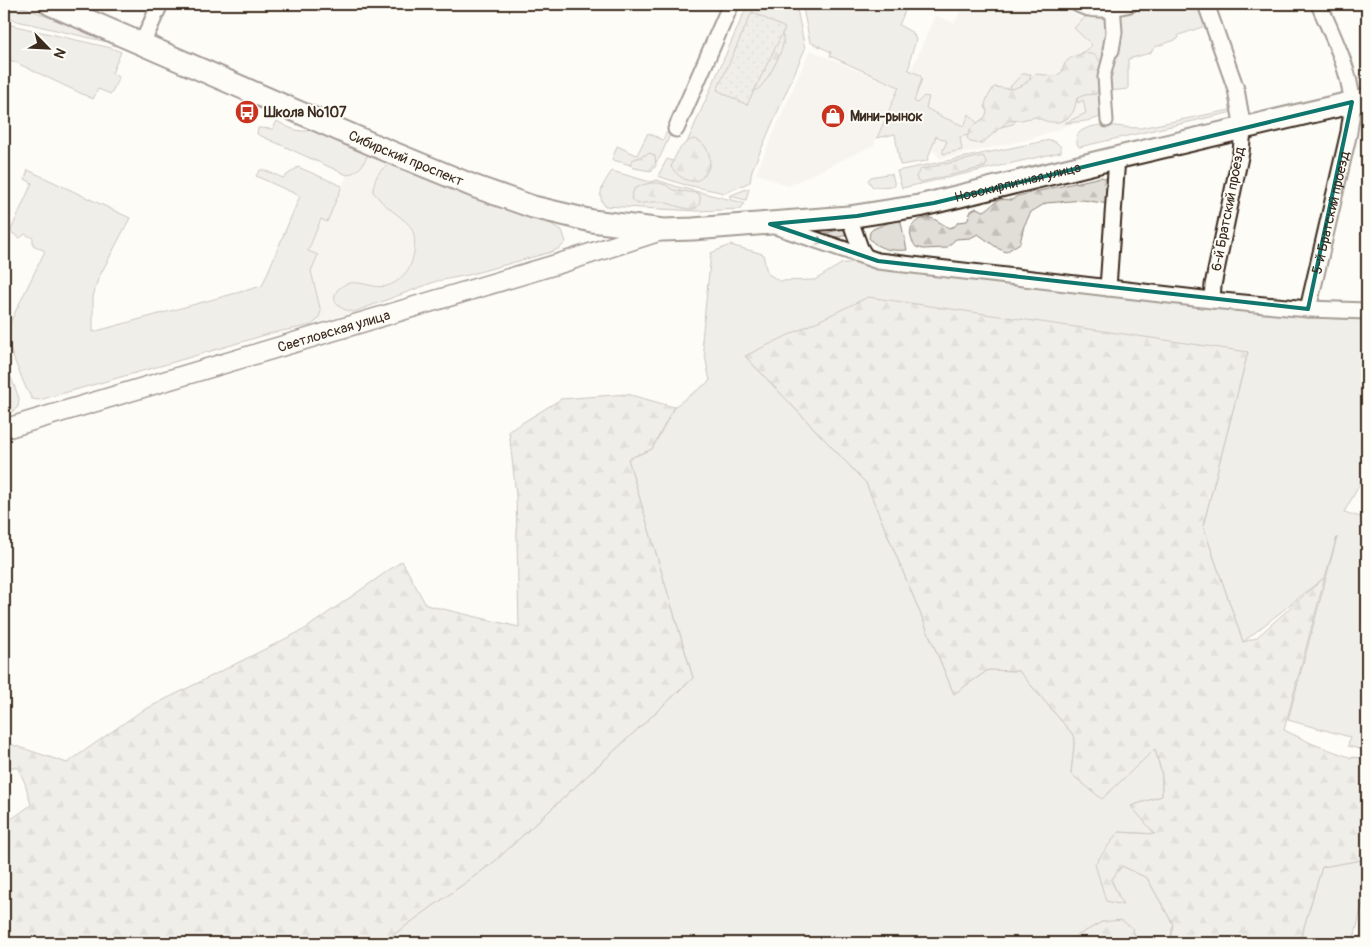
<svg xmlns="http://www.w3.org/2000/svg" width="1371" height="947" font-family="Pangolin,sans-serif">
<defs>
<pattern id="forest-firs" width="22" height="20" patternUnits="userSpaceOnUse" patternTransform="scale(1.25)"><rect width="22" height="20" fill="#e1ded7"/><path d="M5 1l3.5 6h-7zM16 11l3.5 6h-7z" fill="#c2bfb8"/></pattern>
<pattern id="park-dots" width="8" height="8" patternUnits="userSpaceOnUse" patternTransform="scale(1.25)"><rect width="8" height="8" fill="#e1ded7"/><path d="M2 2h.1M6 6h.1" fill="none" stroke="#c2bfb8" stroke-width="1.8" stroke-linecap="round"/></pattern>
</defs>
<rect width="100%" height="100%" fill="#fdfcf7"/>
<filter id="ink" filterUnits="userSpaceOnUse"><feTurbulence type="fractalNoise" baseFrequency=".02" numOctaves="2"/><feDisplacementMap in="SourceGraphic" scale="10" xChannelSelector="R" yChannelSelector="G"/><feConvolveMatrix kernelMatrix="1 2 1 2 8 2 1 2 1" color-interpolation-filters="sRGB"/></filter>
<g filter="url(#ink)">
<g fill="#efece7">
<polygon points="964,4 1061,4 1083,20 1090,50 1089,118 1031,139 940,159 905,113 922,78 910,73 935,15 954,23"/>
<polygon points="810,50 898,87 874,145 788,186 756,173"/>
<polygon points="366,149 397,163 385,167 378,175 374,184 402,219 411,228 414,237 414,248 412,262 407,272 398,281 389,285 378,287 352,282 347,310 354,312 312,325 318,319 321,312 311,271 318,255 308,251 322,219 327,221 347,175 357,171"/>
</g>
<g fill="#e1ded7" stroke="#8e847a">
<polygon points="6,4 16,4 80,30 117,41 122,44 120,47 116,44 17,21 4,14 4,5"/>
<polygon points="748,4 796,4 805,49 752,170 750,182 725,193 682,184 658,176 667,159 678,163"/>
<polygon points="802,4 908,4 899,25 913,33 916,40 911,56 909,70 920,75 922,79 914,101 917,103 924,96 929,97 926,108 940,116 964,126 969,114 978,124 993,120 1007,90 1022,74 1031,74 1021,113 1013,124 960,137 962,150 943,154 943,150 947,141 936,136 927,161 900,165 895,134 877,138 899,87 830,56 831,52 810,42"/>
<path d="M1202,5L1208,25L1179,35L1178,39L1155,47L1150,53L1128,59V89L1109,91C1107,98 1106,108 1103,114C1098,122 1073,122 1065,123L1086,113L1083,100L1078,103L1070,72L1077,57L1092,45L1074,28L1085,17L1095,16L1105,17L1121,13L1131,9H1166Z"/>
<polygon points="4,22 11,25 111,48 121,52 112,73 119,77 111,94 98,89 93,99 4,57"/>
<path d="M1235,109L1237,111L1079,147C1068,131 1092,125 1105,125C1117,126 1128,128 1140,128Z"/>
<path d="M277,121C291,129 299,134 316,129L366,149L368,154C363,166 359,171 347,175L257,134L258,128L273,129Z"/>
<polygon points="648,133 663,140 666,133 670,135 660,157 654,165 639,168 621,162 612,160 617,146 637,155"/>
<polygon points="1050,140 1057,143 1061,147 1061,152 902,188 897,171"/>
<path d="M397,163L543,219L547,222L562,230L566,242L560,248L551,252L468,275L437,281L354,312C349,311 344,310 340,307C328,298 338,285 350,283C362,281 374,289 387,286C397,283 405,275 410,266C412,262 413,257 414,252C415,245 415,236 412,229C406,219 389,210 381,201C378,198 376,195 373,192C374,176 381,165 397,163Z"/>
<polygon points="298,167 342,186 327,222 321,219 308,251 318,255 311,271 321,312 318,319 312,325 272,333 160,366 39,400 32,399 26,388 4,335 45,251 33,245 33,238 25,234 20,238 12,233 11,230 32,183 25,179 28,170 130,218 98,279 93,297 93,332 262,286 300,196 256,176 260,170 264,170 283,178"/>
<path d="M612,171L650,182L657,180L678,187L744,203L741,209L697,211L605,206C595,195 605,181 612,171Z"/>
<polygon points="887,174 892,174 895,186 873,187 868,180 871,177"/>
<polygon points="749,188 746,200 729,196"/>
<path d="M900,218L907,250C893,251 878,250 869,238L870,232L873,229Z"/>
<path d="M842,229L846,232V235C837,239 830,236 822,234Z"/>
<polygon points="730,245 763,254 767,273 779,281 815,280 841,264 858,261 891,268 1336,319 1367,319 1367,455 1359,486 1344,512 1367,519 1367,751 1348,746 1350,737 1288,720 1337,537 1325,577 1243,642 1203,526 1248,352 745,356 866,483 954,694 988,670 1019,671 1075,737 1071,774 1155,749 1162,775 1162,796 1131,806 1156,834 1118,832 1107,901 1122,904 1111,879 1122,866 1147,878 1173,924 1170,943 1138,943 1132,928 1102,922 1064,943 382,943 494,862 693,678 628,459 652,449 674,407 710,381 702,340 711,253"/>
<polygon points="4,360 19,398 18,407 9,414 4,415"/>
<polygon points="1367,858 1367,886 1353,943 1299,943 1322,867 1367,859"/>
</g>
<g fill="url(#forest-firs)" stroke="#8e847a">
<path d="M778,32L783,36C783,39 784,42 783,44C782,53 766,84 758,89C757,90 752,91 751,91Z"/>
<path d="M1084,53L1095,55L1103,65L1101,82L1096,94L1085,95L1077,98C1076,102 1075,106 1074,110C1066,126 1049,124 1036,117L1021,120L1008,121L981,144L970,142L967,138L971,128L985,117L987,112L985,105L987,98L994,87L1012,89L1023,85L1036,74L1056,76L1062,72C1064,59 1073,56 1084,53Z"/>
<path d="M693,139C707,141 714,159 707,171C697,189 680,180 671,167C676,154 679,145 693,139Z"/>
<polygon points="650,153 655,156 656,166 651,171 634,168 630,164 632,160"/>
<polygon points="983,156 987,163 985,167 921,182 917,180 916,176 921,169"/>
<path d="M1101,177L1111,180L1109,204L1083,200L1046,203L1031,212L1024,226L1020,243L1006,252L999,249L978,234L970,238L956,239L946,248L923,249L916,247C909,238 907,226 919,220C923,219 927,217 931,218C937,220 944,225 949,228L955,226L958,222L967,221L971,211L976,208L984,211C997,203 993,198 1012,200L1017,196Z"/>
<path d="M651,183H659L666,185L673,190L697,193L700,195C703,221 674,203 662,202C654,201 645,203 637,204L631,199L634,189L642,185Z"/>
<polygon points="868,297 1248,352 1203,526 1243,642 1256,638 1325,577 1284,730 1313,744 1349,757 1367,758 1367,859 1322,867 1299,943 1170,943 1173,924 1147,878 1122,866 1111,880 1123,905 1106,901 1095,864 1118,832 1155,834 1131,806 1162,796 1162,775 1155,749 1102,799 1071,774 1075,737 1019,671 988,670 954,694 866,483 745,356"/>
<polygon points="627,394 674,407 652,449 628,459 693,678 494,862 382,943 4,943 4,821 10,820 31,805 25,783 18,768 4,766 4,746 10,744 67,763 140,712 305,629 402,561 426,605 519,627 516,495 509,431 561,399"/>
<polygon points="1121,920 1132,928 1138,943 1064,943 1102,922"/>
</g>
<polygon fill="url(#park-dots)" stroke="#8e847a" points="752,12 785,28 747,105 717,90"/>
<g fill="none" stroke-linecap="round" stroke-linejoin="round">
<g stroke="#3b2a1e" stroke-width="15">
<polyline id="pedestrian" points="1107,121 1104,77 1111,50"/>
</g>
<g stroke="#3b2a1e" stroke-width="19">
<g id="minor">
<path d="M1078,4C1094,13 1113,8 1130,4"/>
<polyline points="1206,4 1236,89 1243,129 1241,152 1213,285 1212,300"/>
<polyline points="142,44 160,4"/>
<polyline points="1111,50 1114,32 1112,4"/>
<polyline points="676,129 731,4"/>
<polyline points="849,217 860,248 865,256"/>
<polyline points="775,226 878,261 1212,300 1308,309 1367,311"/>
<polyline points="1108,288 1117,157"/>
<path id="s1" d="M1308,309L1349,132C1350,122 1353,111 1352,101C1349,67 1332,35 1319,4"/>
</g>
</g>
<g stroke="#3b2a1e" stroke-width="22">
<g id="tertiary">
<path id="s2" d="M4,429L561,263L663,230"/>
</g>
</g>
<g stroke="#3b2a1e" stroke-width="25">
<g id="secondary">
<path id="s3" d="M50,4L381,148L476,187L533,207L592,221L663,230L693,229L849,217L919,206L1107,160L1367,99"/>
</g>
</g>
<use href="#pedestrian" stroke="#fdfcf7" stroke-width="11"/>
<use href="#minor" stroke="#fdfcf7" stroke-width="15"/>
<use href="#tertiary" stroke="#fdfcf7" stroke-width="19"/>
<use href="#secondary" stroke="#fdfcf7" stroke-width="21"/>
</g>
<defs><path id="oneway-shaft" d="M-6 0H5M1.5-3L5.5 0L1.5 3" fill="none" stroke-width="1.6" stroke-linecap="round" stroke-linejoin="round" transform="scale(1.25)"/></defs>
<use stroke="#9c938a" href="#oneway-shaft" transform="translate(816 240) rotate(19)"/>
</g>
<path d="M0 0H1371V947H0ZM1352,102L1308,309L878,261L770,224L857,216L934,203Z" fill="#fdfcf7" fill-opacity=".55" fill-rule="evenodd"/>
<path fill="none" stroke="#0f766e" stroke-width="4" stroke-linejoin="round" d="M1352,102L1308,309L878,261L770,224L857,216L934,203Z"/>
<defs>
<g id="bus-disc" transform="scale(1.25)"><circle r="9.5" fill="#c8321e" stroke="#fdfcf7"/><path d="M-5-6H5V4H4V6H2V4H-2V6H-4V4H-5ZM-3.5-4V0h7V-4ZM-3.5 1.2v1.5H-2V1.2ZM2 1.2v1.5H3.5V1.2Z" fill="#fff"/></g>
<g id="shop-disc" transform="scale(1.25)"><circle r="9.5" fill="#c8321e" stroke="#fdfcf7"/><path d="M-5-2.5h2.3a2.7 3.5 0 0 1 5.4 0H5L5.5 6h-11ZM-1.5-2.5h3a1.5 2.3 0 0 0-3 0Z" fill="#fff"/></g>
</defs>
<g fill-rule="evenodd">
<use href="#bus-disc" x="247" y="112"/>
<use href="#shop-disc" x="833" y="116"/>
</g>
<g text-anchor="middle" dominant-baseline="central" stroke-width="4" stroke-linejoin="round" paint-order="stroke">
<g font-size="14" font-weight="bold" fill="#3b2a1e" stroke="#fdfcf7" text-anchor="start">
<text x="264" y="112">Школа №107</text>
<text x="850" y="116">Мини-рынок</text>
</g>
<g font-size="14" fill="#3b2a1e" stroke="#fdfcf7">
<text stroke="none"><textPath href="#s3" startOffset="388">Сибирский проспект</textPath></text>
<text stroke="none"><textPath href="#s3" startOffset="1015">Новокирпичная улица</textPath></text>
<text transform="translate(1228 209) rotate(-79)">6-й Братский проезд</text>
<text stroke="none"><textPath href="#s1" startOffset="99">5-й Братский проезд</textPath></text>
<text stroke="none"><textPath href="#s2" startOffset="344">Светловская улица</textPath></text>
</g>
</g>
<rect width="1371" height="947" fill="none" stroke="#fdfcf7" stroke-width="20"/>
<rect x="10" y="10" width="1351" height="927" fill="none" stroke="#3b2a1e" stroke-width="2" filter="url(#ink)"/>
<g transform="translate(48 48) rotate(114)" stroke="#fdfcf7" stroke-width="4" paint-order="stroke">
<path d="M0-4L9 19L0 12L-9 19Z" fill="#3b2a1e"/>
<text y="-8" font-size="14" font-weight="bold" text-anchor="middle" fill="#3b2a1e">N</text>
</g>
</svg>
